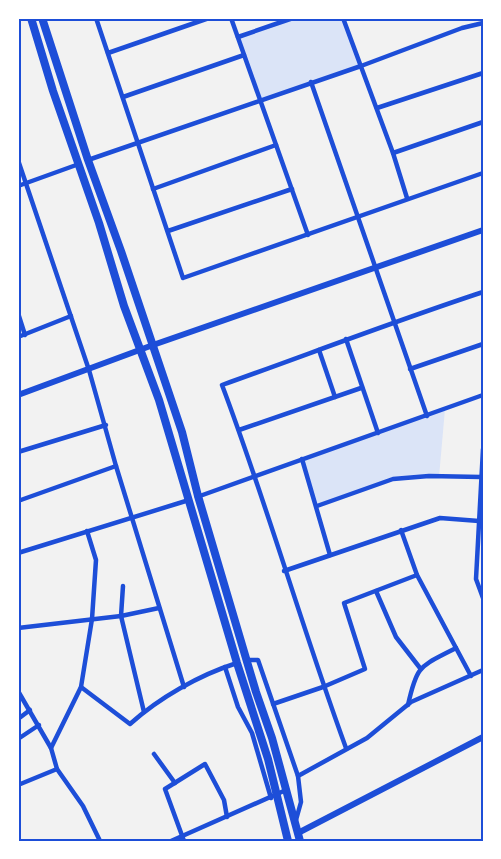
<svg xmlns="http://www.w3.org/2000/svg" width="501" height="859" font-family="Poppins,sans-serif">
<rect width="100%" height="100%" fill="#f2f2f2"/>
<g fill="#dbe4f7">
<polygon points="293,18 343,18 361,66 260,100 238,37"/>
<polygon points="445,409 439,477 393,479 317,506 302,459"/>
</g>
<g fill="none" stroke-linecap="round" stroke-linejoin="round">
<g stroke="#1d4ed8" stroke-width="4.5">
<polyline points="96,18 183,278 483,173"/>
<polyline points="231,18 308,235"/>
<polyline points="343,18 393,153 407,198"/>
<polyline points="238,37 293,18"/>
<polyline points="108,53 209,18"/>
<polyline points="311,82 427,416"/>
<polyline points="123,97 244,55"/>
<polyline points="377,108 483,73"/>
<polyline points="393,153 483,122"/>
<polyline points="18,160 89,370 116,466 184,687"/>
<polyline points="88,160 361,66 462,28 483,23"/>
<polyline points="18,186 79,164"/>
<polyline points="153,189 276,145"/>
<polyline points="168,231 292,189"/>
<polyline points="18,313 25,335"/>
<polyline points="18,337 71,316"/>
<polyline points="346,339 378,433"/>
<polyline points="319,350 335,397"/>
<polyline points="410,369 483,344"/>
<polyline points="239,430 361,388"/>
<polyline points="483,449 476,579 483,598"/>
<polyline points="18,452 106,425"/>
<polyline points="302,459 330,555"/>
<polyline points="197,497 483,395"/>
<polyline points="18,501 116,466"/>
<polyline points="317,506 393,479 429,476 481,477"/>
<polyline points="401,530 417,575 471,676"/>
<polyline points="18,553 189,500"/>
<polyline points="284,571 440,518 479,521"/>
<polyline points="123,586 121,616 144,712"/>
<polyline points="376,591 396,637 420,668"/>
<polyline points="18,628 121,616 159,608"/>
<polyline points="246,660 258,660 298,776 301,802 296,820"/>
<polyline points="225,667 238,707 252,733 271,798"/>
<path d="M81,687L130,724C159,698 199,675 237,663"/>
<polyline points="18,691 51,748 57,769 83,806 100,841"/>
<polyline points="273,704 323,687 365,669 344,603 417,575"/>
<path d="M408,705C417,664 420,667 456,648"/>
<polyline points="18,719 30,710"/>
<polyline points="18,739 39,725"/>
<polyline points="51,748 81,687 92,619 96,560 87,531"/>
<path d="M346,748C302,628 267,504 222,385C309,354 395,321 483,292"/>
<polyline points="154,754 175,783"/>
<polyline points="298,776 367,738 411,702 483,670"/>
<polyline points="18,785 57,769"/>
<polyline points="171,841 286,790"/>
<polyline points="184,841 165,789 205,764 224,800 227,817"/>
</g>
<g stroke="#1d4ed8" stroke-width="6">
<polyline points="18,395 153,345 483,230"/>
<polyline points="298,833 483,737"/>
</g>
<g stroke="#1d4ed8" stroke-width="8">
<polyline points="31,18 53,91 99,223 124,306 159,400 237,663 268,759 288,841"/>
<polyline points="42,18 88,160 121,251 182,432 198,496 256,692 272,738 300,841"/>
</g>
</g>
<rect width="501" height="859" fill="none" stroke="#ffffff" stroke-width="39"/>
<rect x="20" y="20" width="462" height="820" fill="none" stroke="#1d4ed8" stroke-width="2"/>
</svg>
